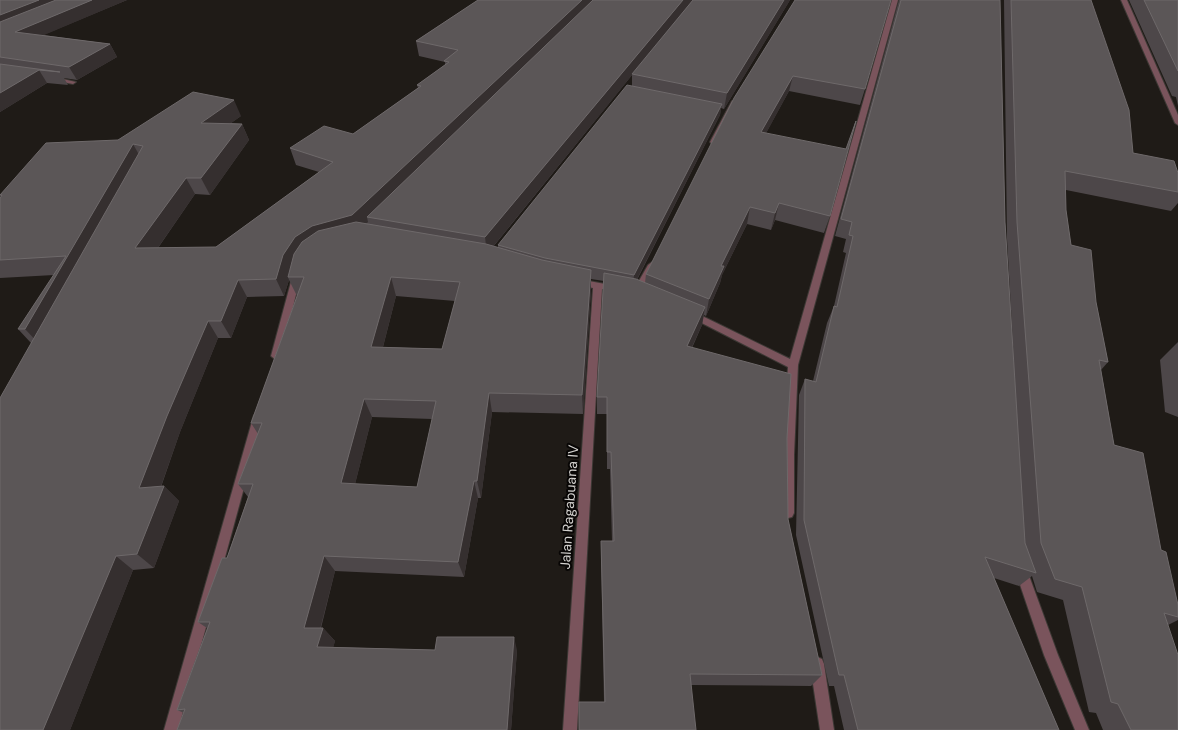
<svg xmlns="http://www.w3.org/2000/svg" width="1178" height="730" font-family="'DM Sans',sans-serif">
<rect width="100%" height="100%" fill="#1f1b17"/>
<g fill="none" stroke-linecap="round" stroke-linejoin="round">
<g stroke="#3c3834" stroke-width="2">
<g id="street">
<polygon points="892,0 898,0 798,365 794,455 794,513 792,517 788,518 784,517 782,513 782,455 788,367 688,316 686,314 688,312 694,312 790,359"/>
<polygon points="1121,0 1127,0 1178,115 1178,125 1175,123"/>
<polygon points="54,77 76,82 73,84 52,80 52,78"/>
<polygon points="732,101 737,102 716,142 711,143 710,142"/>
<polygon points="652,262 656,265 642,293 640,295 634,295 632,293 648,265"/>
<polygon points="296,275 300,278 281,356 276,360 271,356 292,278"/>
<polygon points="578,279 616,286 620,289 616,292 602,289 577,730 563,730 593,288 575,284 574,282"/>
<polygon points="258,414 262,415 263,418 178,730 164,730 253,418 254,415"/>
<polygon points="1021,564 1026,566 1027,570 1058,655 1089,730 1075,730 1044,655 1015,570 1016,566"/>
<polygon points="817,657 822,659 824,664 834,730 820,730 810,664 812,659"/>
</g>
</g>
<use href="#street" fill="#7a545c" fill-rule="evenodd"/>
</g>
<g fill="#4d4749" fill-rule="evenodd">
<polygon points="0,0 127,0 43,35 110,44 117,57 77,80 64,78 68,85 47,83 0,112"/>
<path d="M478,0H693L661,39L693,0H790L724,109L721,108L720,115L637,280L645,283L646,274L795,0L865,89L860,105L789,91L766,133L830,216L824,233L775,220L771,230L747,224L722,275L720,283L706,316L704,315L702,325L692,348L787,438L788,519L822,675L811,686L691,685L604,702L601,556V541H612L610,469H607V414H597V397L604,281L591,279V290L583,414L492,412L481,498H478L464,577L335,571L321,628H323L335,641L333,647L435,650H517L511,730H177L184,713L177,710L207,628L198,622L227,558L248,497L238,484L258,434L251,423L297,296L289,280L284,296L247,297L231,338H218L180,432L161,487L164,486L179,501L154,568L133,570L70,730H0L31,343L18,329L54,275L0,278V198L1,197L0,195L118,140L241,116L231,123L242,124L249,140L210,195L195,194L158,248L216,247L319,172L296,165L290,148L353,134L418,88L417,85L445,65V62L419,56L416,41ZM632,75V86L498,245V248L493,247ZM396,296L455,301L442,349L383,347ZM372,417L432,419L417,487L355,484Z"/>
<polygon points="899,0 1000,0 1005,222 1014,362 1007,239 1004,0 1091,0 1133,153 1178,173 1178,203 1171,211 1066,190 1066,210 1071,245 1096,302 1108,362 1101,370 1114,445 1161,550 1178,605 1178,620 1168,625 1178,730 1103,730 1096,713 1089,712 1063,600 1037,592 1032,576 1019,586 994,578 1059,730 844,730 834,686 829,686 796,535 799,395 805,379 813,381 827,323 834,306 846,253 843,252 846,239 835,236"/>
<polygon points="1129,0 1178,0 1178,106 1176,97 1172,96"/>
<polygon points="1178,342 1178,417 1165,412 1160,360"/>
</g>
<g fill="#352f2f">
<polygon points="39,0 75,0 0,31 0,15"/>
<polygon points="92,0 127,0 23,44 15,32"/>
<polygon points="582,0 596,0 367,217 368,222 358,232 288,277 289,280 284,296 276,279 283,255 295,237"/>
<polygon points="683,0 693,0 487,254 485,237"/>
<polygon points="784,0 790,0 724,109 727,93"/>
<polygon points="110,44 117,57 77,80 69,67"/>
<polygon points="39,70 47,83 0,112 0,93"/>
<polygon points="793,76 789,91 758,148 761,132"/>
<polygon points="234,100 241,116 209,139 201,123"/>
<polygon points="722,104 720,115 633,287 634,275"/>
<polygon points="242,124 249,140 210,195 201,178"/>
<polygon points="133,144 142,160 41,346 25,329"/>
<polygon points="186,178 195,194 146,265 135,248"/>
<polygon points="779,203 775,220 771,230 775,213"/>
<polygon points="750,207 747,224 722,275 720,283 706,316 709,299 721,266"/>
<polygon points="591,270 591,290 583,414 582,395"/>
<polygon points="391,277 396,296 378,366 371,347"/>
<polygon points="238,280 247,297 231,338 221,321"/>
<polygon points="705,307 702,325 684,364 687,346"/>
<polygon points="208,321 218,338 180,432 155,503 139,488 167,416"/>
<polygon points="489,393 492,412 481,498 477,481"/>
<polygon points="364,399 372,417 351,500 341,483"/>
<polygon points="474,481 478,498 464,577 458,562"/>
<polygon points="164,486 179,501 154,568 137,554"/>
<polygon points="116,556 133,570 70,730 43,730"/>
<polygon points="324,556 335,571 317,641 304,628"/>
<polygon points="323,628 335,641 330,660 317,647"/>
<polygon points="514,637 517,650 511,730 507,730"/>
</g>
<g fill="#5b5657" stroke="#6e696a" fill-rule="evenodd">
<polygon points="0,0 39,0 0,15"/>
<polygon points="56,0 92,0 15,32 110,44 69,67 0,57 0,22"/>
<polygon points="478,0 582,0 352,215 312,226 295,237 283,255 276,279 238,280 221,321 208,321 167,416 139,488 164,486 137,554 116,556 43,730 0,730 0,398 143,146 133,144 25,329 18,329 66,256 0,260 0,198 2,195 0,195 46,143 118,140 193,92 234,100 201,123 242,124 201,178 186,178 135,248 216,247 333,162 290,148 324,126 353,134 421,86 417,85 449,62 444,61 458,50 416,41"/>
<polygon points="593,0 683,0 485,237 367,217"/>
<polygon points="693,0 784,0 727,93 632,74"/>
<polygon points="795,0 891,0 865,89 793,76 761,132 846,149 856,121 830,216 779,203 775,213 750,207 721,266 724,266 709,299 646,274 734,98"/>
<polygon points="901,0 1000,0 1005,222 1025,543 1036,573 985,557 1059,730 858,730 844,675 839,675 804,520 805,379 816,382 834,306 837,307 853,236 849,235 852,222 841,219"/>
<polygon points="1011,0 1091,0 1129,110 1133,153 1174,161 1178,173 1178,192 1065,171 1066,210 1071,245 1091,250 1096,302 1108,362 1099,360 1114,445 1143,453 1161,550 1166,552 1178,605 1178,617 1164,613 1178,655 1178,730 1131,730 1118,704 1111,702 1082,587 1055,579 1041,543 1017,222"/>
<polygon points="1144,0 1178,0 1178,71"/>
<polygon points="0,64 60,72 39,70 0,93"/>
<polygon points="627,85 722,104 634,275 545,258 498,245"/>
<path d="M356,222L486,244L542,260L591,270L582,395L489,393L477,481H474L458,562L324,556L304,628H323L317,647L435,650L437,637H514L507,730H177L185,709L177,710L210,622H198L222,558H227L253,484H238L262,423H251L304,277H288L294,254L302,242L318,231ZM391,277L460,282L442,349L371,347ZM364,399L436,401L417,487L341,483Z"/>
<polygon points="604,273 636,279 705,307 687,346 791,374 787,438 788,519 822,675 690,674 696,730 579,730 579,702 605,702 601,541 614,541 611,452 607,452 607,397 597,397"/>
</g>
<g text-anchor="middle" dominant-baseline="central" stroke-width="4" stroke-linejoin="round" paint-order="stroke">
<g font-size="14" fill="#d3d1ce" stroke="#080605">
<text transform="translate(569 507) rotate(-86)">Jalan Ragabuana IV</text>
</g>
</g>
</svg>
